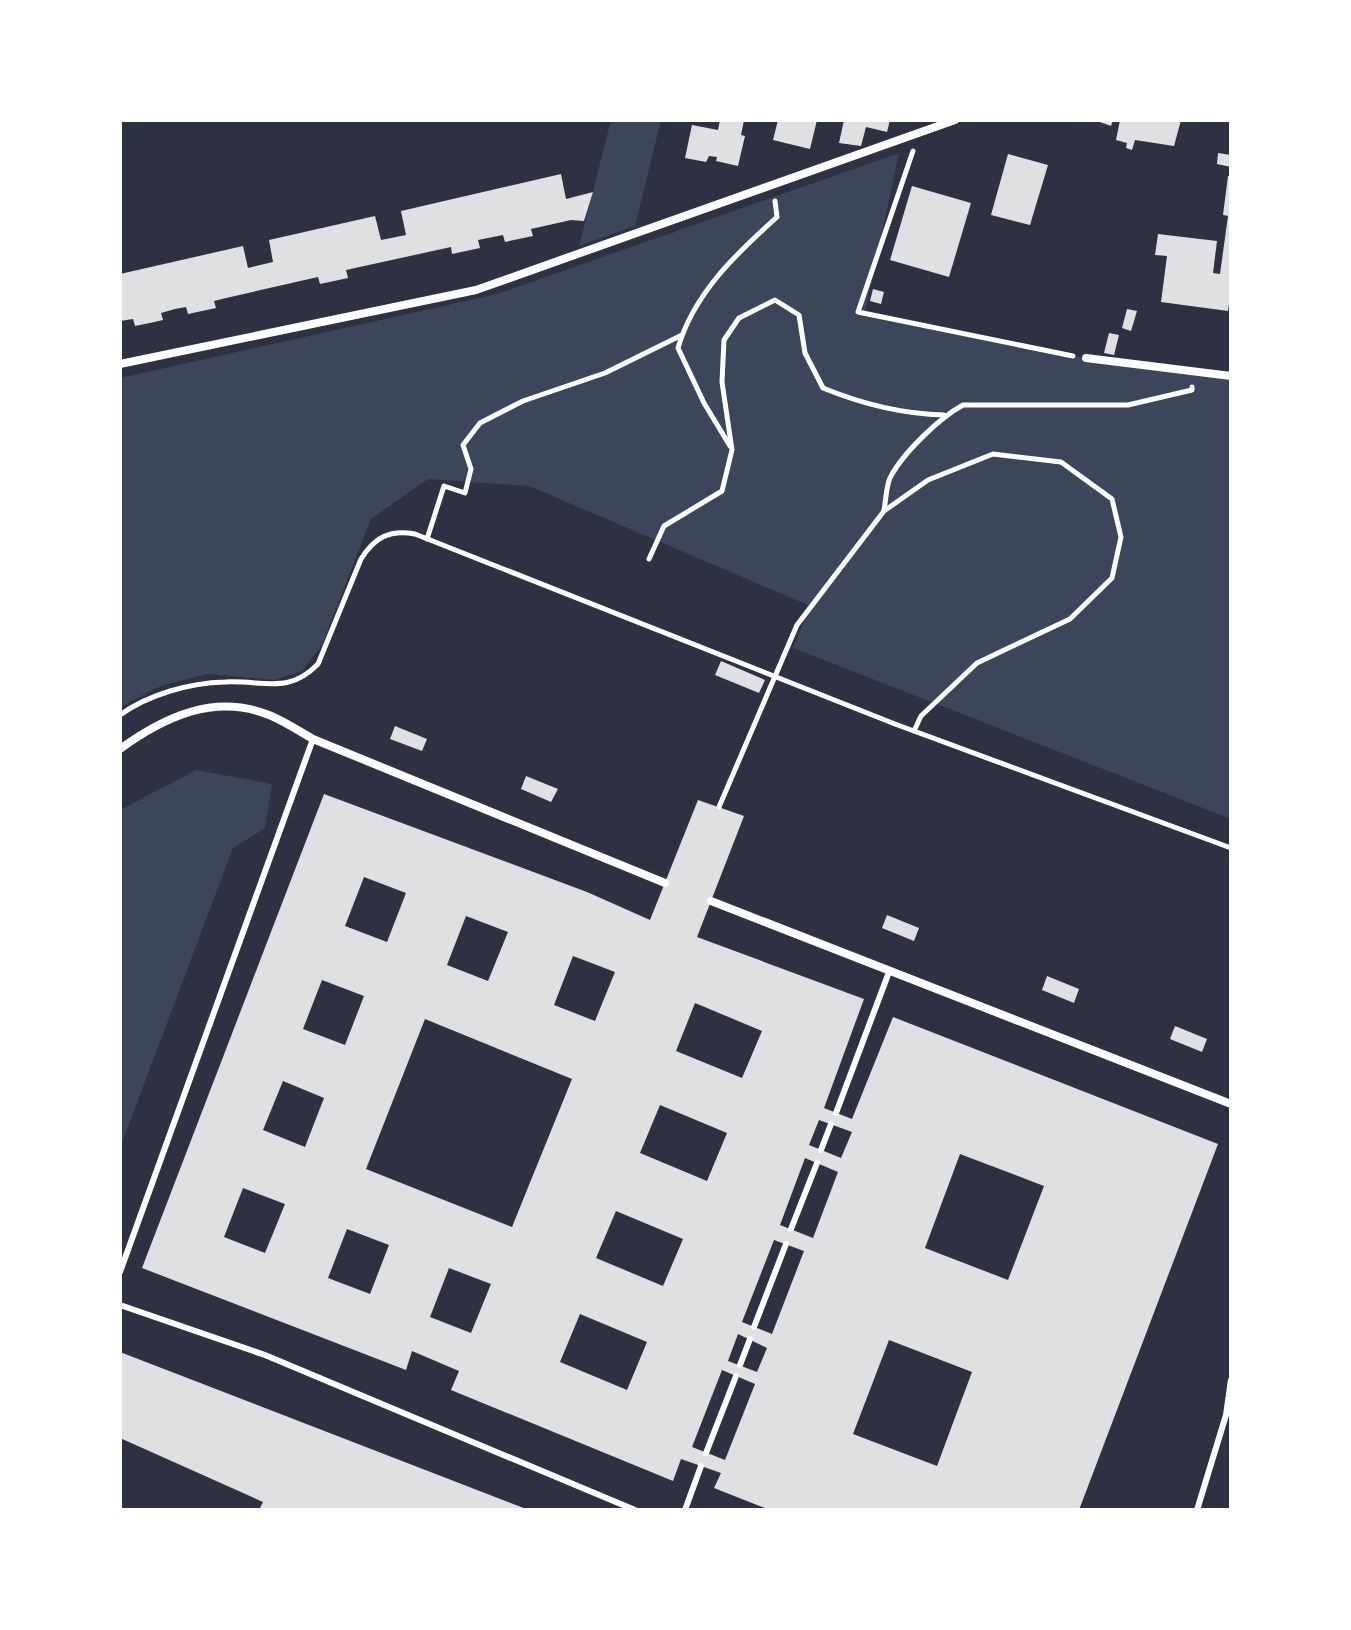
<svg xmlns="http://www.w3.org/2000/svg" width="1351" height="1630" font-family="Manrope,sans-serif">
<rect width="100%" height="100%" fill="#2d3142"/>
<g fill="#3c4559">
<polygon points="611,120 661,120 635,226 579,246"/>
<polygon points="899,153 865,313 1086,358 1231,380 1231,819 793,648 810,606 529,486 428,479 371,519 322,645 302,671 275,680 208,674 163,685 120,707 120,378 497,294"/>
<polygon points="196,770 272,784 265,828 233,848 120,1148 120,810"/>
</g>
<g fill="#e0e0e3" fill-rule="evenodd">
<polygon points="720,120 744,120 741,135 745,136 738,166 716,161 717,157 709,156 706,162 685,158 692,125 718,130"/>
<polygon points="778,120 817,120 810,149 773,140"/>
<polygon points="844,120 890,120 887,132 866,127 861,146 839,143"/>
<polygon points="1094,120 1113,120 1111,126"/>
<polygon points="1120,120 1181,120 1174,146 1135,140 1132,150 1126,148 1127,143 1116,140"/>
<polygon points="1218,153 1231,155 1231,167 1217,164"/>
<polygon points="1008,154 1048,165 1030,225 991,215"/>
<polygon points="561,174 566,199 593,192 584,221 571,220 531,229 533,236 505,242 503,235 478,240 480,248 452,254 451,247 346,270 348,278 320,284 318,277 226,298 214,301 216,308 188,314 186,307 175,309 161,313 163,320 150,323 135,326 133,319 120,321 120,274 243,246 248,268 273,262 269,240 375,216 381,240 406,235 401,211"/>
<polygon points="1228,176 1231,176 1231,288 1228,311 1161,302 1167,256 1155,255 1158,234 1217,241 1213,273 1220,274 1228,216 1223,215"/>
<polygon points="912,186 971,203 949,277 890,260"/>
<polygon points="873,289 884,292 881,304 870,301"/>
<polygon points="1127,309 1137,311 1131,331 1122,328"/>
<polygon points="1109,333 1119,335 1114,355 1104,353"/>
<polygon points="721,661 765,680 759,693 715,675"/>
<polygon points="395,726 427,739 422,751 390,739"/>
<polygon points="526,776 558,789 551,802 521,789"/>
<path d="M324,794L587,892L650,920L698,800L744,816L697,937L864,999L824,1108L852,1119L893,1017L1218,1144L1079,1510H770L714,1488L721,1473L681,1459L673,1481L451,1390L459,1371L412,1351L406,1370L142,1268ZM364,877L406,893L387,942L345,926ZM466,916L508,932L488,981L447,965ZM573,956L615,972L595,1021L554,1005ZM322,980L364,996L345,1045L303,1029ZM695,1003L762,1031L742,1078L676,1051ZM425,1019L572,1079L512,1227L366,1169ZM283,1081L324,1098L305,1147L263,1130ZM660,1105L727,1133L707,1181L640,1153ZM819,1120L852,1132L841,1158L809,1145ZM960,1154L1044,1186L1008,1280L925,1248ZM805,1158L838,1172L813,1238L780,1225ZM243,1188L285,1204L265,1253L224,1237ZM616,1211L683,1239L663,1286L596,1258ZM347,1229L389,1245L370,1294L328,1278ZM774,1240L804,1251L772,1334L742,1322ZM449,1268L491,1284L471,1333L430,1317ZM580,1314L647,1342L627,1390L560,1362ZM738,1334L767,1348L757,1372L728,1361ZM889,1340L972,1372L937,1466L853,1434ZM722,1370L755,1384L725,1460L692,1447Z"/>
<polygon points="887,915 919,928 914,941 882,928"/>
<polygon points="1047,976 1079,989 1074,1003 1042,990"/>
<polygon points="1175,1026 1207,1039 1202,1052 1170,1039"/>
<polygon points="120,1352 529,1510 259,1510 263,1502 120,1438"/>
</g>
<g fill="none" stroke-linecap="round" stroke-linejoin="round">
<g stroke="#fff" stroke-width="5">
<polyline points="913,151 858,312 1073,356"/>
<path d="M730,446L704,403L678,348C694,293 736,254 777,217L775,201"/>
<path d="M884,510C886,500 886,487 890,478C902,454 939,418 963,405H1128L1192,390V387"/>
<polyline points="427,539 444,486 465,493 471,469 463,445 480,423 523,401 605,373 682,335"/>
<path d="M649,559L664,526L722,491L732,450L722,382L724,340L739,318L775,300L799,315L805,353L823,388C862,404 902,414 944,415"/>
<path d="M120,715C149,694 190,683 225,682C264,680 288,695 318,664L361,559C374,538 389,529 415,534L895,724L1231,848"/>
<polyline points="719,807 797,625 884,511 928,480 993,454 1061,462 1112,499 1121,537 1112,578 1070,619 977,663 921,716 914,731"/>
</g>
<g stroke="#fff" stroke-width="6">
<polyline points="836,1113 889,972"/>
<polyline points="821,1150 831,1124"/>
<polyline points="791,1229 817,1163"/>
<polyline points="120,1272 313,739"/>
<polyline points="120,1305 265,1355 635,1510"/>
<polyline points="754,1327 786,1244"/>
<polyline points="740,1365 750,1339"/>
<polyline points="706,1453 736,1376"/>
<polyline points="685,1510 701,1466"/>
<polyline points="1197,1510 1226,1415 1231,1380"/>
</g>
<g stroke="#fff" stroke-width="8">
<polyline points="1086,358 1231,376"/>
<polyline points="120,364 476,290 955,120"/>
<path d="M120,749C164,717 215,693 269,715C284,721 299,731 313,739L665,883"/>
<polyline points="711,901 1231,1104"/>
</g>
</g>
<rect width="1351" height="1630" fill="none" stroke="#ffffff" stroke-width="244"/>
</svg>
